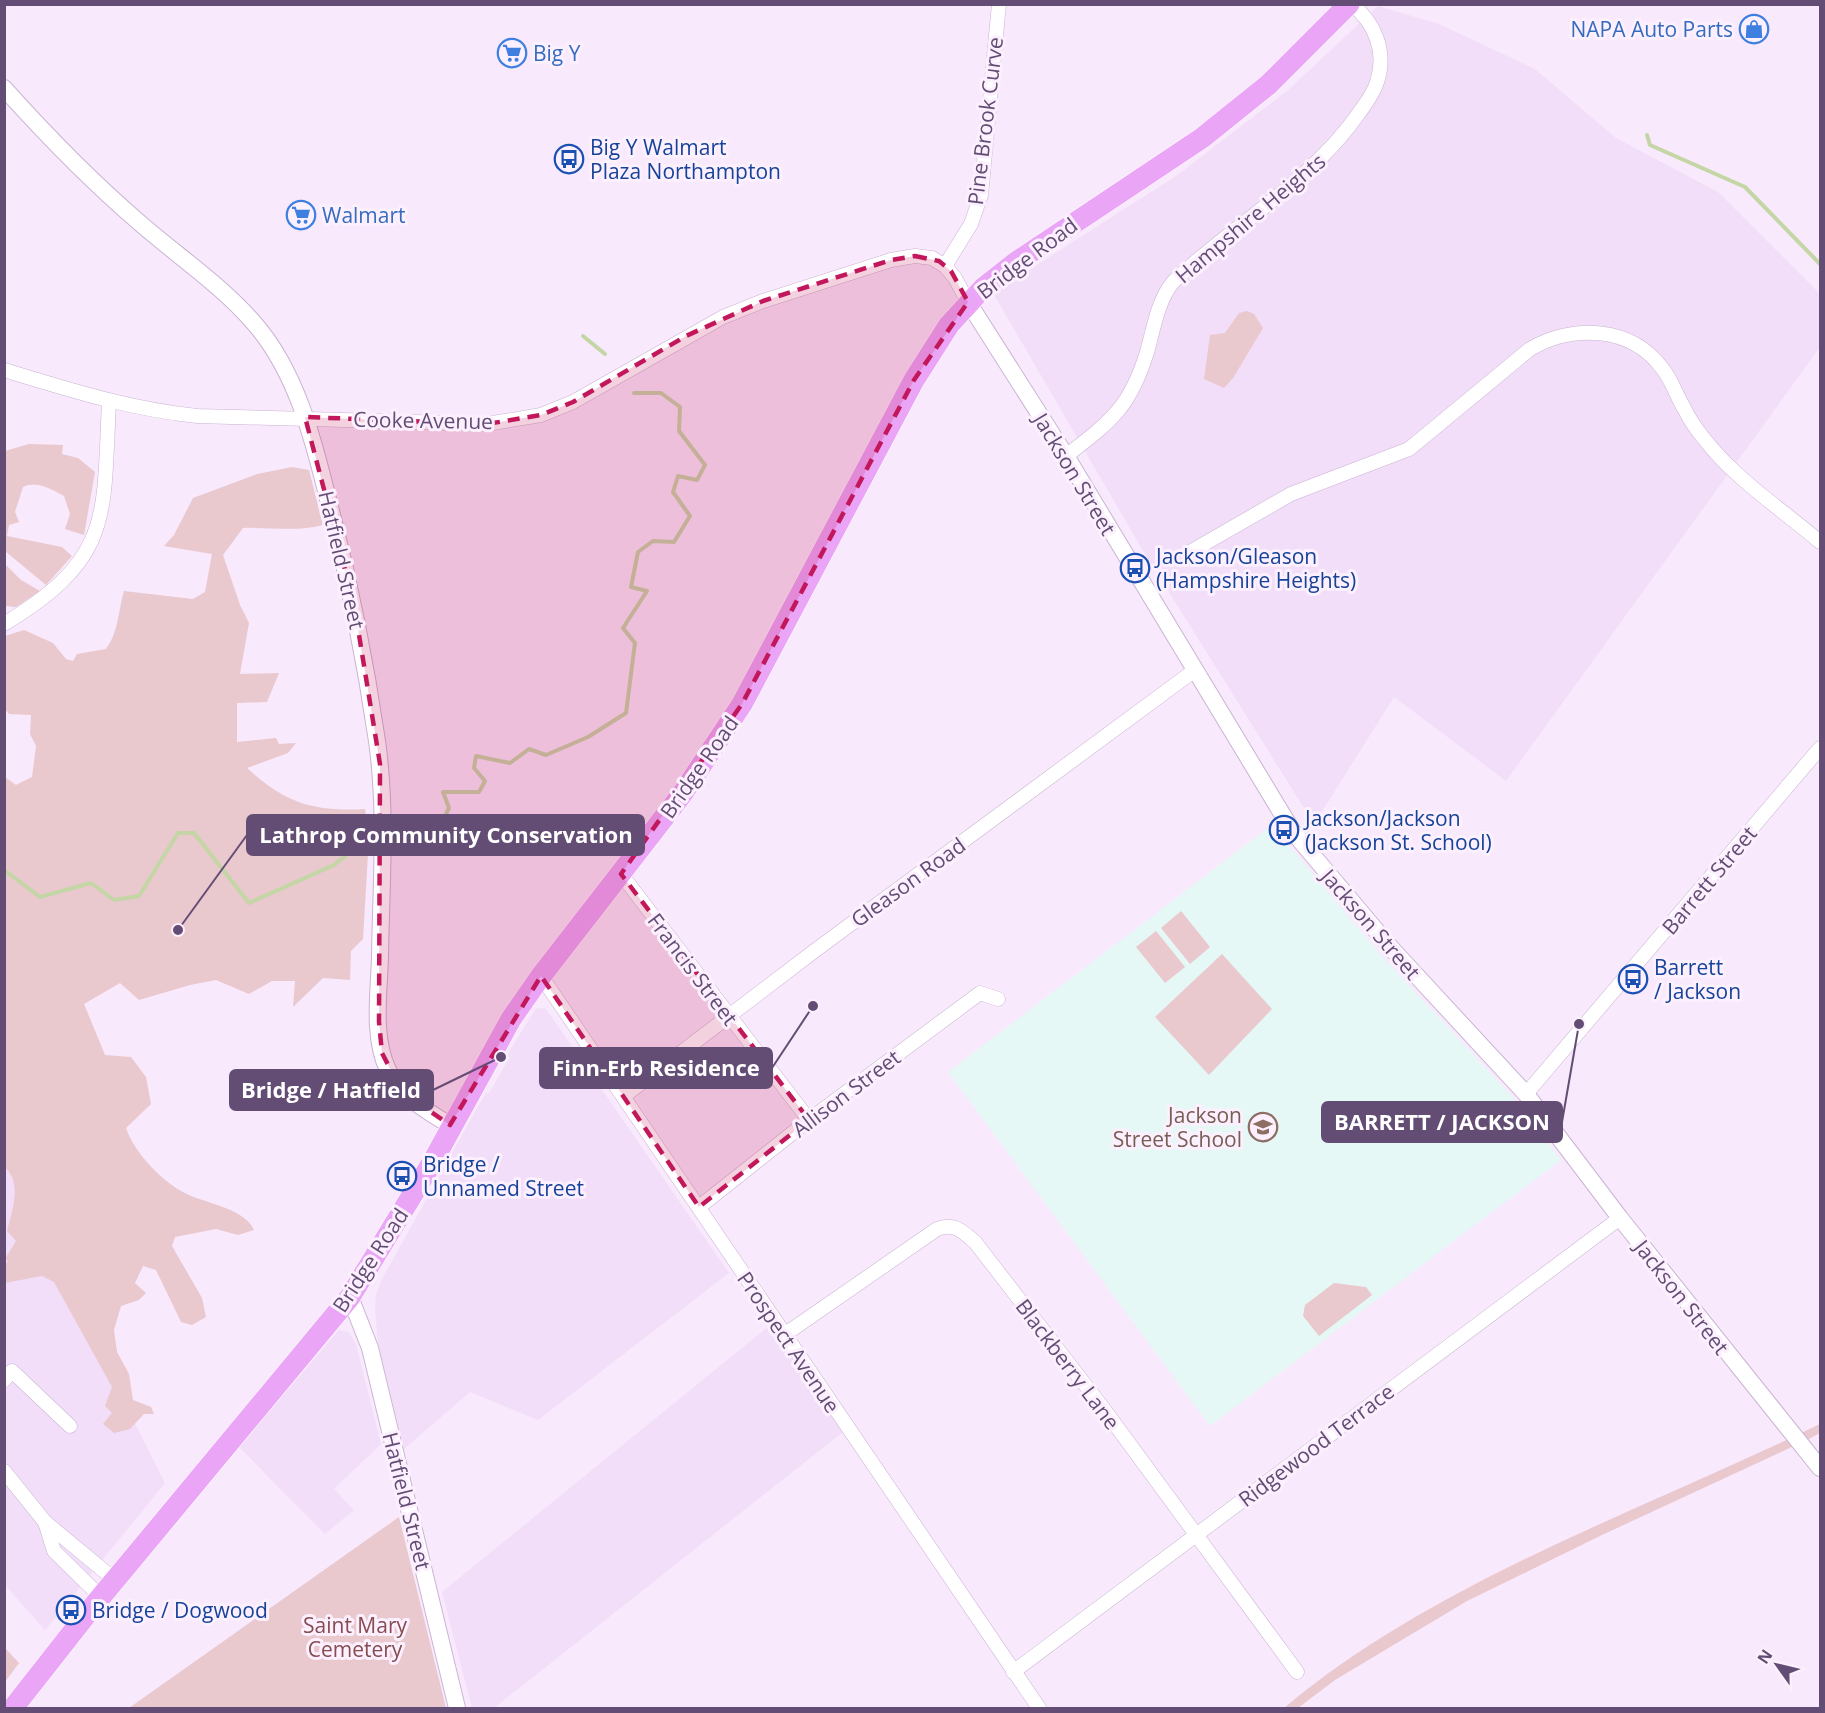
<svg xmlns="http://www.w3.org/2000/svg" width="1825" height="1713" font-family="'Open Sans',sans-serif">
<rect width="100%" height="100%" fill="#f9e9fc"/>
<g fill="#f2def8">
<polygon points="1378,6 1439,24 1535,69 1616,138 1718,192 1820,294 1820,347 1506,781 1394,697 1314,824 1142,549 993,293 1176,176 1287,91"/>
<polygon points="536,1008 546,1009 729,1273 538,1420 470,1392 404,1449 378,1343 375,1311 376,1294 383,1277 475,1112 486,1093 489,1093 510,1057 507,1055"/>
<polygon points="4,1162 165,1483 45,1630 5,1585"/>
<polygon points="770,1325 843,1432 494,1708 472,1708 442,1592"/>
<polygon points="339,1330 349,1332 356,1344 381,1444 334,1489 354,1510 325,1534 239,1447"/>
</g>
<polygon fill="#e6f8f6" points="1272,825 1379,953 1511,1095 1561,1160 1210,1426 948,1072"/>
<g fill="#e9c8ce">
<polygon points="1247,311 1254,314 1263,328 1233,378 1224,388 1204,379 1210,335 1225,333 1239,313"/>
<path d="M29,444L63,445L62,454L78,458L95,472L84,535L65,529L70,514L64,496C51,489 36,480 23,487L15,512L19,522L9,525L7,536L62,547L72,556L46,585L5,551V451Z"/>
<path d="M292,467L309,470L323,525C299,532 269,527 243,528L223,555L240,605L249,623L240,674L279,673L267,702L237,703V742L276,738L279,744L296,743L288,753L247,768C285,803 314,812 365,809L369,837L363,939L351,951L350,980L323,978L293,1007L295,981H272L249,994L216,980L190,985L139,1000L120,983L84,1004L105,1055L131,1057L146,1077L151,1104L126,1128C135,1154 164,1184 189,1195C209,1204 245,1209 254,1230L238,1235L216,1229L175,1237L172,1246L202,1298L206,1317L192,1325L181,1322L156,1270L143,1266L135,1283L146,1293L139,1300L121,1306L114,1330L117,1352L129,1374L133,1400L151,1407L154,1414H144L130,1429L114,1433L103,1424L112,1413L105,1406L112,1387L54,1282L42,1276L5,1283V1265L8,1261L5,1259L16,1241L7,1231C12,1210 23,1184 4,1166L5,777L16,785L32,777L36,746L30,734L31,715L9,714L5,709V636L24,630L53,643L66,659L73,661L77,654L106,649C119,631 118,611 124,591L193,599L205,592L212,554L164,546L174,535L193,498L257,474Z"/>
<polygon points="4,563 21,580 40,591 16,607 5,606"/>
<polygon points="1181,911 1210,947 1190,964 1161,928"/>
<polygon points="1156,931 1185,967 1165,983 1136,947"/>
<polygon points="1222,954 1272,1009 1209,1075 1155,1017"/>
<polygon points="1334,1283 1366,1287 1372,1295 1319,1336 1303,1316 1305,1305"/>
<path d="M1820,1424V1433L1809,1439L1602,1535L1467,1601L1335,1680L1298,1708H1284C1437,1580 1642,1511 1820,1424Z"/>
<polygon points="399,1517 446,1708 129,1708"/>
<polygon points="5,1648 19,1663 5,1682"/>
</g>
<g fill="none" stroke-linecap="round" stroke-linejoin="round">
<g stroke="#c4d6a5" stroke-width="4">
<polyline points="1647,135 1650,145 1745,187 1820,264"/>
<polyline points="583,336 605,354"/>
<polyline points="409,833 441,824 449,808 443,792 479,792 485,781 474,768 476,756 510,763 529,749 546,755 588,737 626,713 635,643 623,628 647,591 631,587 638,552 653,541 674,542 690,516 673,492 678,476 697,480 705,465 679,431 680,407 661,393 634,393"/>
<polyline points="4,870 40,897 91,883 114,900 139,896 178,833 194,833 249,903 334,865 361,843"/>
</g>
<g stroke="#c9b4d3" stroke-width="15">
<g id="minor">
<polyline points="945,266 971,224 981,195 999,4"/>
<path d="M4,370C70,390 129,409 197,416L487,424L541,415L573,402L723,317L763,301L891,260L915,256L932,258L945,266L955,278L968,302"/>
<path d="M1066,456C1110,422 1130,408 1147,352C1154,328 1157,302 1173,282C1233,225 1311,182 1359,113C1366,103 1374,93 1377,82C1387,52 1375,22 1351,4"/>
<path d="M1190,552L1291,494L1409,449L1530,349C1572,324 1631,326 1662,368C1672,380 1676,395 1684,408C1692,425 1704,439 1716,453C1746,486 1786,513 1820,542"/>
<path d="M4,624C113,558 103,518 109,402"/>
<polyline points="621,874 809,1120"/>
<polyline points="541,976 1039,1708"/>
<polyline points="1526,1094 1820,748"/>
<polyline points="624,1096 813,952 1195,670"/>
<polyline points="699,1207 809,1120 980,993 998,999"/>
<path d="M784,1335L937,1229C954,1222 963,1232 975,1242L1103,1408L1297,1672"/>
<polyline points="4,1380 12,1371 70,1426"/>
<polyline points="4,1471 45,1522 115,1580"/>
<polyline points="45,1522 54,1551 101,1597"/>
<polyline points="1013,1672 1620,1218"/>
</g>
</g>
<g stroke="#c9b4d3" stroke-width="18">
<g id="tertiary">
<path d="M4,88C47,136 92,182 141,224C179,257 221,285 254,323C296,371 313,438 328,499C349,579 365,659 377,741C387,812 381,886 380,957C379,993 372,1037 388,1070C401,1096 426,1111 450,1125"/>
<polyline points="968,302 1066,456 1293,832 1391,948 1526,1094 1620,1218 1820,1468"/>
<polyline points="350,1297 370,1348 457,1708"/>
</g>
</g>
<g stroke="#fff" stroke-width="22">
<polyline id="primary" points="13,1708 90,1610 350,1297 433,1161 511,1019 541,976 683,793 742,704 914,380 949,325 983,288 1016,262 1202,138 1268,85 1349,4"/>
</g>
<use href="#minor" stroke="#fff" stroke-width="14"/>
<use href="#tertiary" stroke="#fff" stroke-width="16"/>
<use href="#primary" stroke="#eaa5f7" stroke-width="21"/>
</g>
<path fill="#c2185b" fill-opacity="0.2" stroke="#c2185b" stroke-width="4.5" stroke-dasharray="12 8" stroke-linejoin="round" d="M915,256L939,261L951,271L968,302L914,380L742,704L621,874L809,1120L699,1207L541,976L450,1125L402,1092L382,1053L379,1022L380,764L354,604L305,417L487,424L541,415L573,402L686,336L763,301L891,260Z"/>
<defs>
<g id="shop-ring" transform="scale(1.5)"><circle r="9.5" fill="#fcf0fe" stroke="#3f7fe0" stroke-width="1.5"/><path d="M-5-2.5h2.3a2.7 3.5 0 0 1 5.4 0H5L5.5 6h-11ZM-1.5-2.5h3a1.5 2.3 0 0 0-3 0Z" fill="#3f7fe0"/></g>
<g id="supermarket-ring" transform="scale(1.5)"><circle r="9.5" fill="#fcf0fe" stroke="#3f7fe0" stroke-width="1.5"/><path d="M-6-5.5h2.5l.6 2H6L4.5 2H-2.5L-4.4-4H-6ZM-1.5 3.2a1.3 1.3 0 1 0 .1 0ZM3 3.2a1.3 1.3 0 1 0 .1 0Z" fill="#3f7fe0"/></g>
<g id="bus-ring" transform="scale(1.5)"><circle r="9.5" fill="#fcf0fe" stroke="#1a4fb4" stroke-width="1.5"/><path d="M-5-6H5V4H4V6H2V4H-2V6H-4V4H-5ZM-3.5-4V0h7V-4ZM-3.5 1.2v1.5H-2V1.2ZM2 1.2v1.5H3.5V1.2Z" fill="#1a4fb4"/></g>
<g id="school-ring" transform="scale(1.5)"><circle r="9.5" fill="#fcf0fe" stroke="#8d6e63" stroke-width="1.5"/><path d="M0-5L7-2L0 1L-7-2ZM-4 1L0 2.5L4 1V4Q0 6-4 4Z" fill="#8d6e63"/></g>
</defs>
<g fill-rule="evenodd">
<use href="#shop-ring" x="1754" y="29"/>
<use href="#supermarket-ring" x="512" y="53"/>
<use href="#bus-ring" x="569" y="159"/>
<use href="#supermarket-ring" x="301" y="215"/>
<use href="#bus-ring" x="1135" y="568"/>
<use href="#bus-ring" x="1284" y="830"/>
<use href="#bus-ring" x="1633" y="979"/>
<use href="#school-ring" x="1263" y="1127"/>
<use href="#bus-ring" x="402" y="1176"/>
<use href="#bus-ring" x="71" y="1610"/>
</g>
<g text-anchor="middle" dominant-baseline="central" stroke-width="6" stroke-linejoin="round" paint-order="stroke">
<g font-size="21" fill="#366cbe" stroke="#fcf0fe" text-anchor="start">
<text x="1733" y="29" text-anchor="end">NAPA Auto Parts</text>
<text x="533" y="53">Big Y</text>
<text x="322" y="215">Walmart</text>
</g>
<g font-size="21" fill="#644d75" stroke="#fcf0fe">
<text transform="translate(985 121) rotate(-83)">Pine Brook Curve</text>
<text transform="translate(1250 218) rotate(-40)">Hampshire Heights</text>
<text transform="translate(1027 258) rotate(-37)">Bridge Road</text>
<text transform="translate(423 420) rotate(1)">Cooke Avenue</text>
<text transform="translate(1075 474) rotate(59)">Jackson Street</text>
<text transform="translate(342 560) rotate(77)">Hatfield Street</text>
<text transform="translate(699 767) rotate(-55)">Bridge Road</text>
<text transform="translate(1709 880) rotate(-50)">Barrett Street</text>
<text transform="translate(908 882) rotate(-36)">Gleason Road</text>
<text transform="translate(1371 924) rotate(49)">Jackson Street</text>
<text transform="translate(693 969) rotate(53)">Francis Street</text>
<text transform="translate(846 1093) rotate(-37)">Allison Street</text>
<text transform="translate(370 1260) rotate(-57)">Bridge Road</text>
<text transform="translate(1682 1297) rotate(52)">Jackson Street</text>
<text transform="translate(789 1342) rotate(56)">Prospect Avenue</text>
<text transform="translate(1068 1364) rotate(53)">Blackberry Lane</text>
<text transform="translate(1316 1445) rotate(-37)">Ridgewood Terrace</text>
<text transform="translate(407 1501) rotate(76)">Hatfield Street</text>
</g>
<g font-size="21" fill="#164399" stroke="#fcf0fe" text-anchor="start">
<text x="590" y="147">Big Y Walmart<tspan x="590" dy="24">Plaza Northampton</tspan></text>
<text x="1156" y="556">Jackson/Gleason<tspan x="1156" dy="24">(Hampshire Heights)</tspan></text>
<text x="1305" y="818">Jackson/Jackson<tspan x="1305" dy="24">(Jackson St. School)</tspan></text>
<text x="1654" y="967">Barrett<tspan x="1654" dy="24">/ Jackson</tspan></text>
<text x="423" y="1164">Bridge /<tspan x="423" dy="24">Unnamed Street</tspan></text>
<text x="92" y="1610">Bridge / Dogwood</text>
</g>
<g font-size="21" fill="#785e54" stroke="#fcf0fe" text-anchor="end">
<text x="1242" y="1115">Jackson<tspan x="1242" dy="24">Street School</tspan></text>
</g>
<g font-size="21" fill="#864c50" stroke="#fcf0fe">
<text x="355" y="1625">Saint Mary<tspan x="355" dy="24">Cemetery</tspan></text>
</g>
</g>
<path fill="none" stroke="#644d75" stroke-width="2" d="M178 930L247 835M813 1006L772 1068M501 1057L433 1090M1579 1024L1562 1122"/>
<g fill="#644d75" stroke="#fcf0fe" stroke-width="2">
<circle cx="178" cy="930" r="6"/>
<circle cx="813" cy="1006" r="6"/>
<circle cx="501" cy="1057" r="6"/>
<circle cx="1579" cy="1024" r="6"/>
</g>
<g fill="#644d75" stroke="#644d75" stroke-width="2">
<rect x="247" y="815" width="397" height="40" rx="6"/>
<rect x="540" y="1048" width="232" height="40" rx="6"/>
<rect x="230" y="1070" width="203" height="40" rx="6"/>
<rect x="1322" y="1102" width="240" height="40" rx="6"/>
</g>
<g font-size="22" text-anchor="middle" font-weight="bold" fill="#fff">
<text x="446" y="843">Lathrop Community Conservation</text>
<text x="656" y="1076">Finn-Erb Residence</text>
<text x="331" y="1098">Bridge / Hatfield</text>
<text x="1442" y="1130">BARRETT / JACKSON</text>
</g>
<rect width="1825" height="1713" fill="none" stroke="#644d75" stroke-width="12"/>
<g transform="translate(1777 1665) rotate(304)" stroke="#fcf0fe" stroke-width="4.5" paint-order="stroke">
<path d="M0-4.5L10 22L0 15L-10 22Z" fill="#644d75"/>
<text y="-9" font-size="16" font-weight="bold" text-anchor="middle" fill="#644d75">N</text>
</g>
</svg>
